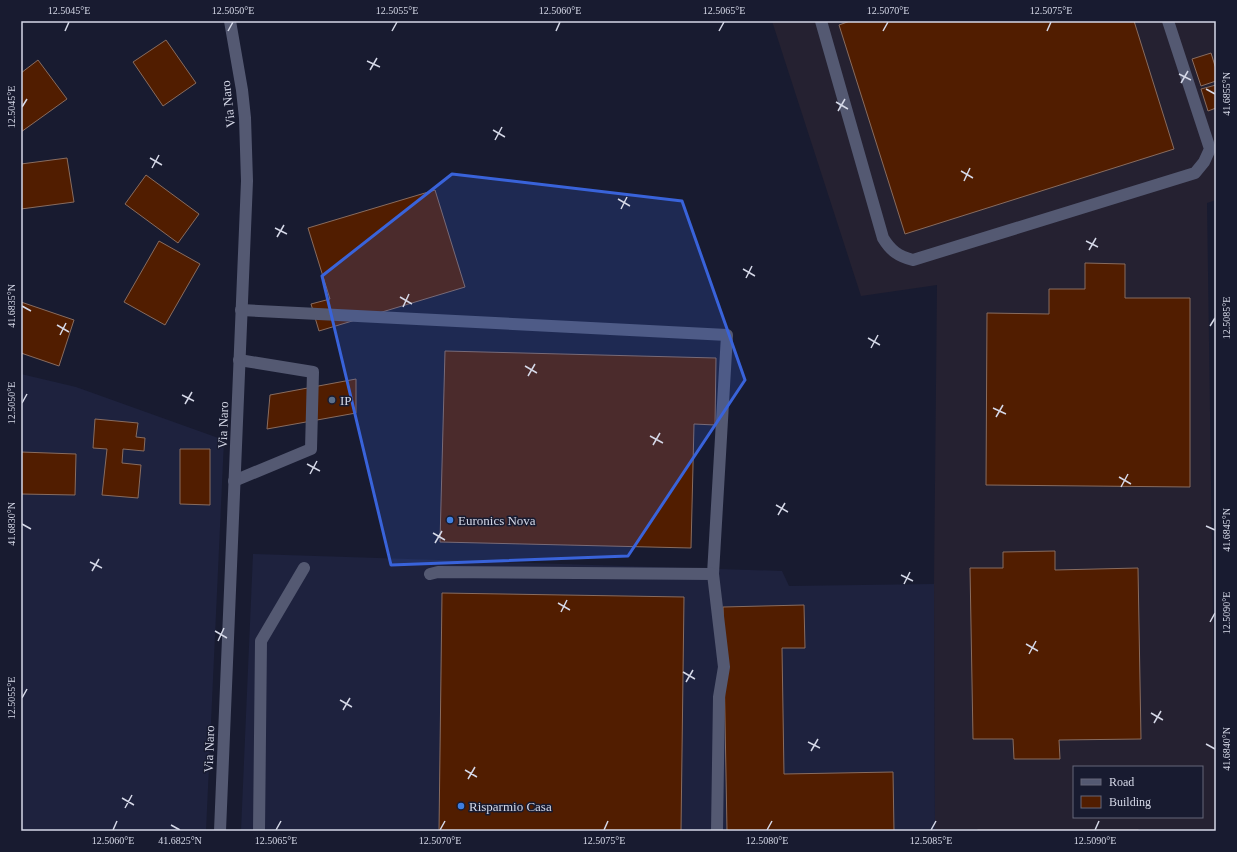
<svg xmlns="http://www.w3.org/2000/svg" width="1237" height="852" font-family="Georgia,serif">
<rect width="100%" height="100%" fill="#181b30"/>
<g fill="#1e223e">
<polygon points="21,374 76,387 224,440 206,831 21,831"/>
<polygon points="253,554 782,571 789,586 934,584 935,831 241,831"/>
</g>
<path fill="#252131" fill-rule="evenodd" d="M772,21H1216V200L1207,203L1216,831H935L934,584L937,285L861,296ZM1074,767H1202V817H1074Z"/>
<g fill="#511d00" stroke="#886c5f">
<polygon points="850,21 1134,21 1174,149 905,234 839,25"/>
<polygon points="166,40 196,83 163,106 133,62"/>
<polygon points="1211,53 1216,69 1216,81 1201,86 1192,59"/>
<polygon points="38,60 67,99 21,132 21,73"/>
<polygon points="1216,85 1216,108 1208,111 1201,89"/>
<polygon points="67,158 74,202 21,209 21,164"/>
<polygon points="146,175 199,214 178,243 125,204"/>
<polygon points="435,190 465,287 319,331 311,304 330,299 308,228"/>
<polygon points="159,241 200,264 165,325 124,302"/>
<polygon points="1085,263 1125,264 1125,298 1190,298 1190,487 986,485 987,313 1049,314 1049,289 1085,289"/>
<polygon points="21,302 74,320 59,366 21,353"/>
<polygon points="445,351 716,358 715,425 694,424 691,548 440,542"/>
<polygon points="356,379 356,413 267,429 270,395"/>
<polygon points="95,419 138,423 136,437 145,438 144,451 123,449 122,463 141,465 138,498 102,495 107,449 93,448"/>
<polygon points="180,449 210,449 210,505 180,504"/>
<polygon points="21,452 76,454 75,495 21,494"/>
<polygon points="1055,551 1055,570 1138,568 1141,739 1059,740 1060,759 1014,759 1013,739 973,739 970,568 1003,568 1003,552"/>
<polygon points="442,593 684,597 681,831 439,831"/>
<polygon points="804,605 805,648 782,648 784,774 893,772 894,831 727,831 723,607"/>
<rect x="978" y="830" width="160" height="1"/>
</g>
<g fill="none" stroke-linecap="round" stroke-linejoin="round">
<g stroke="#545972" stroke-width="12">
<path d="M821,21L883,238C891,251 898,256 913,260L1195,173L1204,162L1210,149L1168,21"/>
<polyline points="241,310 727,335 713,574"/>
<polyline points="234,481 311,449 313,372 239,360"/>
<polyline points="430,574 438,572 713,574 724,667 719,697 717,831"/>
</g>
<polyline stroke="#545972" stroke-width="12" points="259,831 261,641 304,568"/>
<polyline stroke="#545972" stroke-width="12" points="220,831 247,181 245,118 242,90 230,21"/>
</g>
<path fill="#3963da" fill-opacity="0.2" stroke="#3963da" stroke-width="3" stroke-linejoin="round" d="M452,174L682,201L745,380L628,556L391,565L322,276Z"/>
<path fill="none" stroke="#d5d8e7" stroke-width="1.5" d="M65,31L69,22M228,31L233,22M392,31L397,22M556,31L560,22M719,31L724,22M883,31L888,22M1047,31L1051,22M367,61L380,67M370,70L377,58M1179,74L1191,80M1181,83L1188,71M1206,89L1215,94M836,102L848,109M22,107L27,99M838,111L845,99M493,130L505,137M495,140L502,127M150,158L162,165M152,168L159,155M961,171L973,178M964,181L970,168M618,199L630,206M621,209L627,197M275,228L287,234M277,237L284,225M1086,241L1098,247M1089,250L1096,238M743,269L755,276M746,278L752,266M400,297L412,304M22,306L31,311M403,307L409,294M57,325L69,332M1210,326L1215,318M60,335L66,323M868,338L880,345M871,348L878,335M525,366L537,373M528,376L535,364M182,395L194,401M22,403L27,394M185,404L192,392M993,408L1006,414M996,417L1003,405M650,436L663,443M653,445L660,433M307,464L320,471M310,474L317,461M1119,477L1131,484M1121,487L1128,474M776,505L788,512M778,515L785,503M22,524L31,529M1206,526L1215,530M433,533L445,540M435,543L442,531M90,562L102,568M92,571L99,559M901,575L913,581M904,584L910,572M558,603L570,610M561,612L567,600M1210,622L1215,613M215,631L227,638M218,641L224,628M1026,644L1038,651M1029,654L1036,641M683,672L695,679M686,682L693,670M22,698L27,689M340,700L352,707M343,710L350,698M1151,713L1163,720M1154,723L1161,711M808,742L820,748M1206,744L1215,749M811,751L818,739M465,770L477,777M468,779L475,767M122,798L134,805M125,808L132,795M171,825L180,830M113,830L117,821M276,830L281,821M440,830L445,821M604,830L608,821M767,830L772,821M931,830L936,821M1095,830L1099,821"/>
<circle fill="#5c6f8a" stroke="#181b30" stroke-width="1.5" cx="332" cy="400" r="4"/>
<g fill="#3f7fe0" stroke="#181b30" stroke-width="1.5">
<circle cx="450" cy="520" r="4"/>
<circle cx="461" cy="806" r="4"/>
</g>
<g text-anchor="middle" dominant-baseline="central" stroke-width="3" stroke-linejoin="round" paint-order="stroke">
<g font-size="13" fill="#d5d8e7" stroke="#181b30">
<text transform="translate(228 104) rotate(-97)">Via Naro</text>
<text transform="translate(223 425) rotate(-88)">Via Naro</text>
<text transform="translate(209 749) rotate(-88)">Via Naro</text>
</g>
<g font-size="13" fill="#d5d8e7" stroke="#181b30" text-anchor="start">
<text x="340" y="400">IP</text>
<text x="458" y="520">Euronics Nova</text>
<text x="469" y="806">Risparmio Casa</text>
</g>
</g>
<rect width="1237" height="852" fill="none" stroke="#181b30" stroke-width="44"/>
<rect x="1073" y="766" width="130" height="52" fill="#181b30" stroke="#646779"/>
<rect x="1081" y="779" width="20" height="6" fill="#545972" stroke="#646779"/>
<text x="1109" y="786" font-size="12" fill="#d5d8e7">Road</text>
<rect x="1081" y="796" width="20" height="12" fill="#511d00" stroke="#646779"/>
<text x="1109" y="806" font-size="12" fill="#d5d8e7">Building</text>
<rect x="22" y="22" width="1193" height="808" fill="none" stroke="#d5d8e7" stroke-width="1.5"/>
<g font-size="10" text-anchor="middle" fill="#d5d8e7">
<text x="69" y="14">12.5045°E</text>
<text x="233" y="14">12.5050°E</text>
<text x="397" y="14">12.5055°E</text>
<text x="560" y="14">12.5060°E</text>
<text x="724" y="14">12.5065°E</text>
<text x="888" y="14">12.5070°E</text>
<text x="1051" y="14">12.5075°E</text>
<text transform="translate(1226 94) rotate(-90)" y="4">41.6855°N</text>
<text transform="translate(11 107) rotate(-90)" y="4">12.5045°E</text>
<text transform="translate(11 306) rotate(-90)" y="4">41.6835°N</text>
<text transform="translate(1226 318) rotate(-90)" y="4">12.5085°E</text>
<text transform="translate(11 403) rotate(-90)" y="4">12.5050°E</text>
<text transform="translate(11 524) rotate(-90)" y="4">41.6830°N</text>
<text transform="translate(1226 530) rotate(-90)" y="4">41.6845°N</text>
<text transform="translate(1226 613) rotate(-90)" y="4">12.5090°E</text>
<text transform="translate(11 698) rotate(-90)" y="4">12.5055°E</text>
<text transform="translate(1226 749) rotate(-90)" y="4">41.6840°N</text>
<text x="113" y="844">12.5060°E</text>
<text x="180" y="844">41.6825°N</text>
<text x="276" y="844">12.5065°E</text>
<text x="440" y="844">12.5070°E</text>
<text x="604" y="844">12.5075°E</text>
<text x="767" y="844">12.5080°E</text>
<text x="931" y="844">12.5085°E</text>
<text x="1095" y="844">12.5090°E</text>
</g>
</svg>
